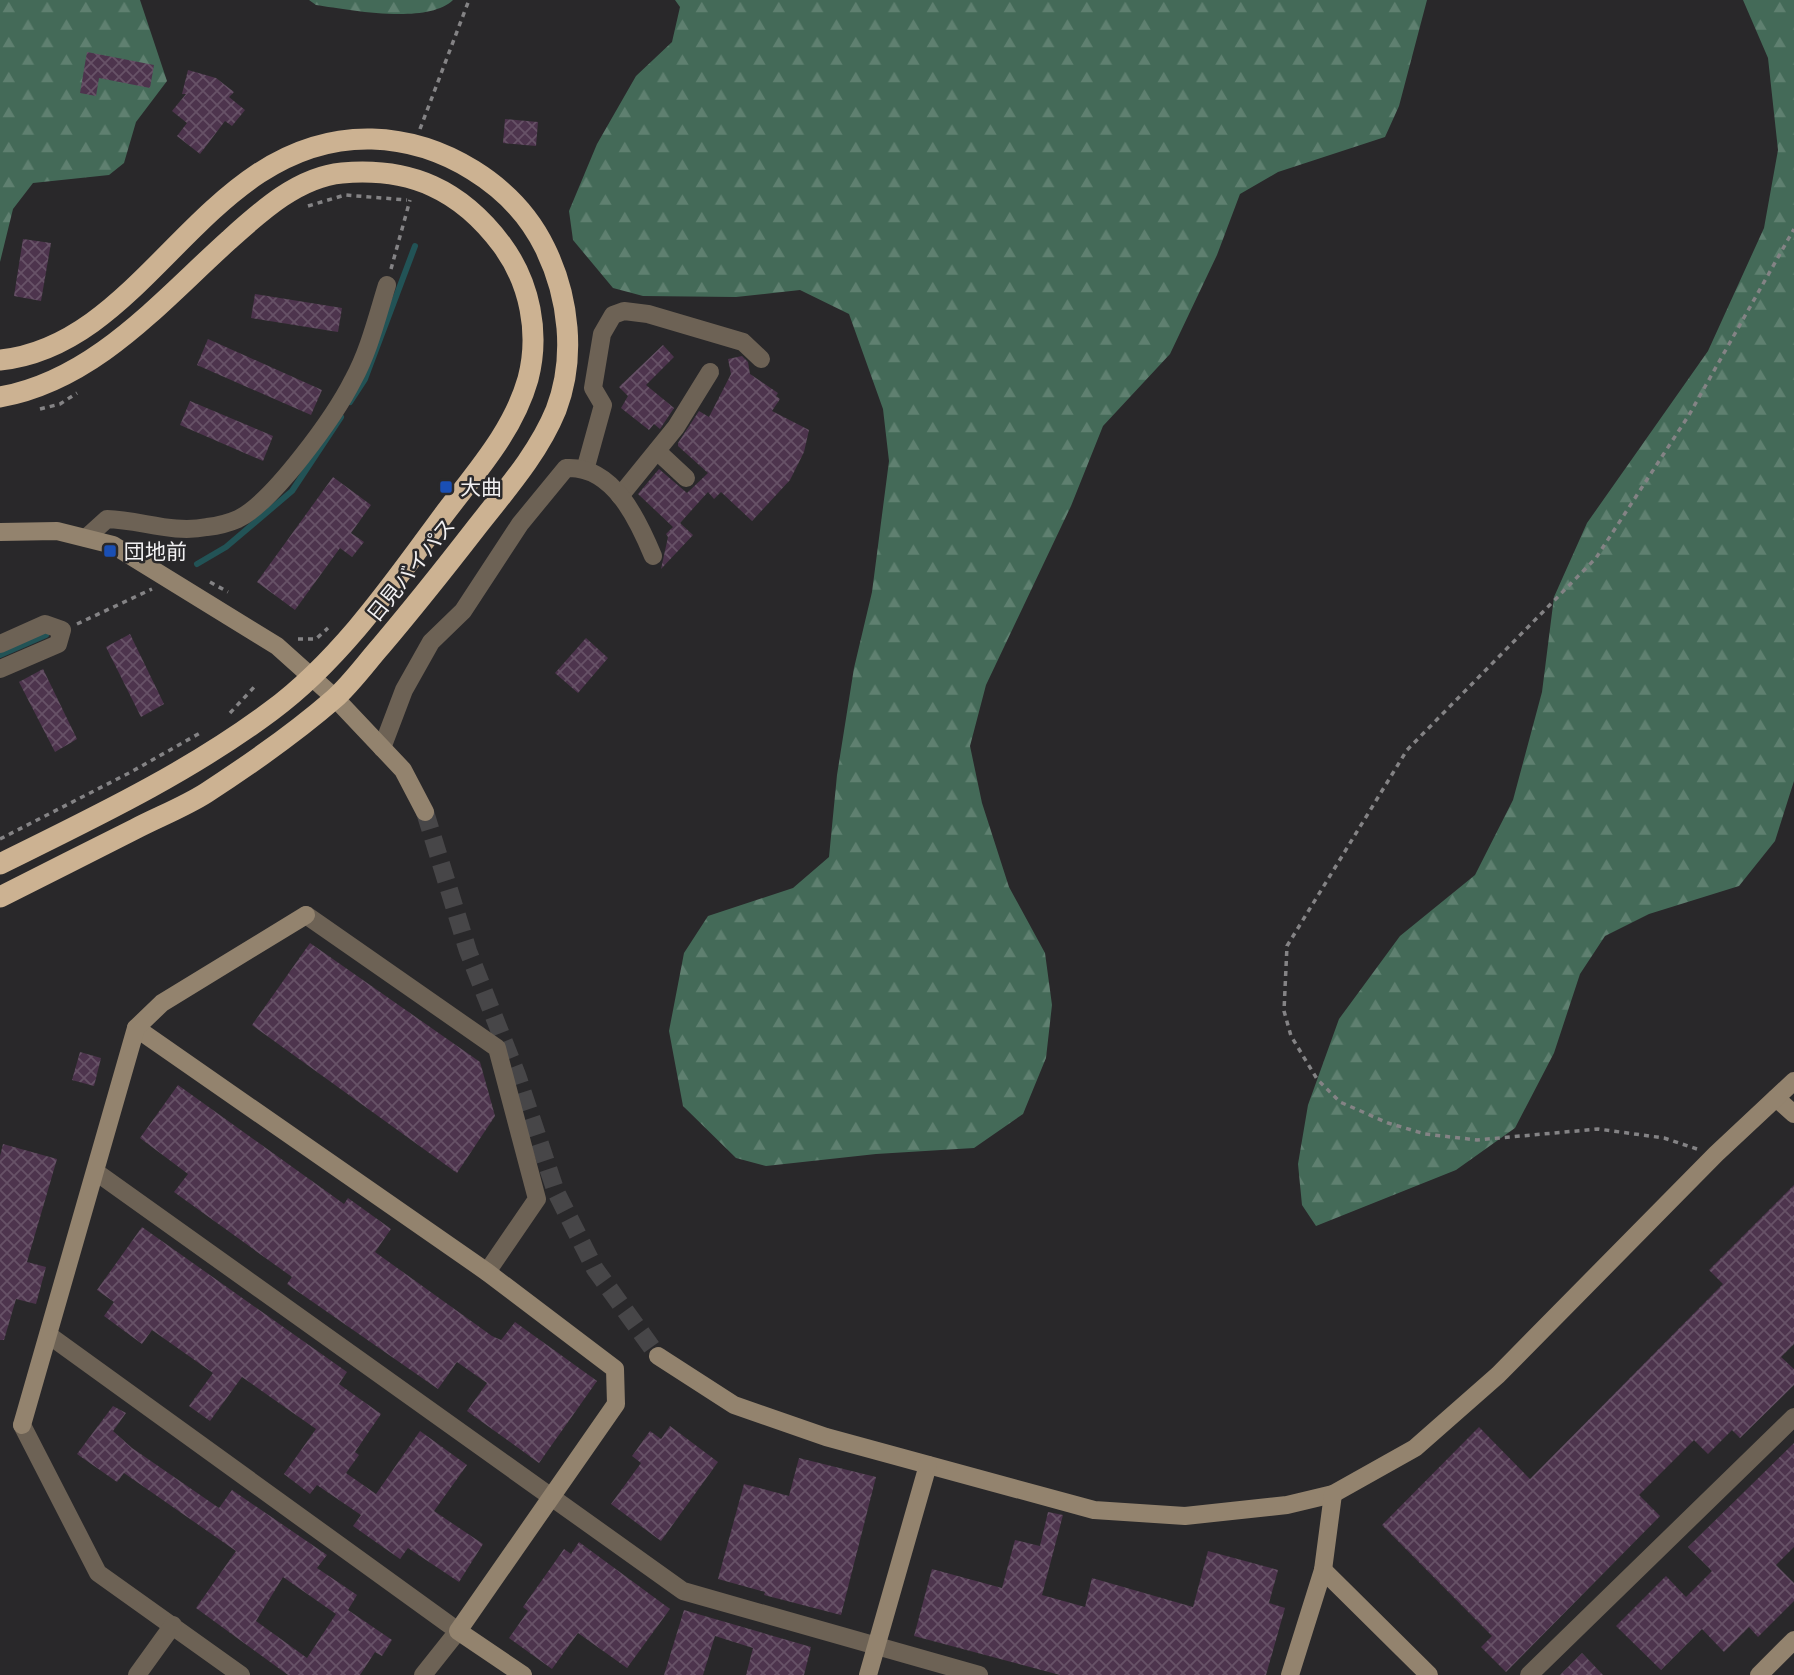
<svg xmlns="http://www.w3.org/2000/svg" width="1794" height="1675" font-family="Lora,'Noto Sans JP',serif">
<defs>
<pattern id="forest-firs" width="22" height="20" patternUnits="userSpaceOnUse" patternTransform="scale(1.75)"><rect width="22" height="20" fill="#446a58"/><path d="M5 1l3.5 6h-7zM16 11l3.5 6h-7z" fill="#5f8070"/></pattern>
<pattern id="building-cross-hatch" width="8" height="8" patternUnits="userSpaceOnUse" patternTransform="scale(1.75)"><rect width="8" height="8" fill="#4d344d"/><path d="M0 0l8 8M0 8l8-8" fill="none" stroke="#675267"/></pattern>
</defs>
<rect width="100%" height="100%" fill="#29282a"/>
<g fill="url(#forest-firs)">
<polygon points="0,0 140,0 167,81 136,122 124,163 109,175 33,183 13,209 0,262"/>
<path d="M309,0H453C427,25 350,10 316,5Z"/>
<polygon points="675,0 1427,0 1399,106 1385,137 1278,172 1240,194 1217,255 1170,354 1103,426 1071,506 986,685 970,746 982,803 1009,887 1045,953 1052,1005 1046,1058 1023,1114 974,1148 876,1154 766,1166 736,1158 683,1106 669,1031 684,953 708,916 793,888 829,857 837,775 854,668 872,592 889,461 883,409 849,314 800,290 736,297 643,296 613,288 573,240 569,211 597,144 636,76 672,42 680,7"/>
<polygon points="1743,0 1794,0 1794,781 1775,841 1739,886 1649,914 1605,936 1580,974 1554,1053 1515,1128 1456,1170 1316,1226 1302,1205 1298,1164 1308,1105 1339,1019 1400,936 1475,875 1513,800 1542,692 1554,597 1587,523 1708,351 1764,228 1778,150 1768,58"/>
</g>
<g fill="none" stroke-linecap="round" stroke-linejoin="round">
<g stroke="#225356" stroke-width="6">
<polyline points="350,402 365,379 415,246"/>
<polyline points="197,564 226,547 292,491 341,417"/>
<polyline points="0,655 46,635"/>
</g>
</g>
<g fill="url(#building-cross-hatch)" fill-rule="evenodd">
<polygon points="87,52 154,65 150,88 99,78 96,96 80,93"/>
<polygon points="188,70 216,78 234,92 229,97 245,110 232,126 225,121 200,154 177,136 187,123 172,111 186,94 182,94"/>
<polygon points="505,119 538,122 536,146 503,143"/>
<polygon points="23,239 51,243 41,301 14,296"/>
<polygon points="255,294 342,308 338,332 251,318"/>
<polygon points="208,339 322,390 311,415 197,365"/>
<polygon points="663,345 674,357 646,385 674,408 660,429 654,424 649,430 621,408 628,396 619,387"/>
<polygon points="742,356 748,362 750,374 778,393 776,396 780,399 772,411 809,430 804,452 790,480 752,521 721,492 714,499 708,492 680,523 693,535 661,569 668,537 666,534 673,527 638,494 659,469 687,493 708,473 678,446 678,443 699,411 709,417 731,374 728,359"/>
<polygon points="190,401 273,436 263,461 180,425"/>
<polygon points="333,477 371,505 351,533 364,542 352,557 340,548 295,610 257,582"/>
<polygon points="130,634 164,704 141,717 106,647"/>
<polygon points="586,638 608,658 578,693 555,673"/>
<polygon points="43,669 77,739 55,752 19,682"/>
<polygon points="310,943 480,1062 495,1116 457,1173 252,1025"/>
<polygon points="80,1052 101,1058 94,1086 72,1080"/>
<polygon points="178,1085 344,1204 348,1198 391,1229 375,1252 492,1336 501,1340 515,1322 597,1381 539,1463 467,1411 487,1383 457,1362 438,1389 287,1284 292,1277 174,1192 188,1174 140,1138"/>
<polygon points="3,1144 57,1159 27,1262 46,1267 36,1304 16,1299 4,1340 0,1340 0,1156"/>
<polygon points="1794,1185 1794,1344 1781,1357 1794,1369 1794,1385 1740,1438 1732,1430 1708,1454 1694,1440 1639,1495 1660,1516 1506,1672 1481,1647 1492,1636 1382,1525 1479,1427 1530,1479 1723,1284 1709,1270"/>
<polygon points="142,1227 347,1372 339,1384 381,1414 355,1452 359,1455 346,1473 376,1494 420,1431 467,1465 434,1511 483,1544 459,1582 408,1548 400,1559 353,1526 361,1515 317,1485 310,1494 284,1474 316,1429 242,1377 210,1421 189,1406 213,1373 152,1330 142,1344 104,1316 114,1302 97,1290"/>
<path d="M113,1406L126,1413L113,1431L132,1448L219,1508L232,1490L327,1555L317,1568L357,1595L348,1610L392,1640L382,1656L375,1652L360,1675H288L196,1608L236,1551L124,1473L117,1482L77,1454ZM283,1577L336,1614L307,1658L256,1621Z"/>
<polygon points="670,1426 718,1462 661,1541 611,1504 641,1463 632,1456 650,1431 661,1439"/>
<polygon points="1794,1443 1794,1547 1776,1565 1794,1583 1794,1601 1758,1637 1749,1627 1724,1652 1702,1629 1661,1670 1616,1626 1666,1576 1686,1597 1712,1571 1688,1547"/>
<polygon points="799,1458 876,1477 841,1615 764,1595 765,1592 718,1579 744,1484 789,1496"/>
<polygon points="1048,1512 1063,1515 1042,1595 1085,1607 1092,1578 1193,1607 1208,1551 1278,1570 1269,1603 1285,1608 1266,1675 1060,1675 914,1636 932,1569 1002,1588 1015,1540 1040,1546"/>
<polygon points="579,1542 670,1609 627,1668 578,1633 552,1669 509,1638 528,1611 523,1607 564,1549 571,1554"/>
<polygon points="684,1610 811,1647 804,1675 746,1675 753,1648 715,1636 703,1675 664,1675"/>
<polygon points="1582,1653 1603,1675 1560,1675"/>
</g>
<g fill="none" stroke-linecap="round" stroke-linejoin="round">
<polyline stroke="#474648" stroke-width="18" stroke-dasharray="18 9" stroke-linecap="butt" points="425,812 468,951 517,1075 556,1192 595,1269 658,1356"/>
<g stroke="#848385" stroke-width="3.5" stroke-dasharray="5 5" stroke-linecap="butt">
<polyline points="420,129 469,0"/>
<polyline points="308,206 345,195 407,200"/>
<polyline points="391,269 410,200"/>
<polyline points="40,409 60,404 77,393"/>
<polyline points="210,582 228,592"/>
<polyline points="77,624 152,589"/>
<polyline points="298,639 316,639 328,628"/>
<polyline points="230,713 257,684"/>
<polyline points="0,839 131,772 200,733"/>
<polyline points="1697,1149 1664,1138 1598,1129 1477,1140 1425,1134 1388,1123 1340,1102 1317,1079 1291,1036 1284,1011 1287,946 1407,750 1596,558 1689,415 1794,229"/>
</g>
<g stroke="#6d6255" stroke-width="18">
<polyline points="657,451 686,478"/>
<polyline points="585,470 603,405 593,388 602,334 613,315 624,311 648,314 743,342 761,359"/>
<polyline points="620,496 676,427 710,372"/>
<path d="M86,538L107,519C141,520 173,534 207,527C216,526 229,523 238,519C273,502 335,416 353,380C369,351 377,317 387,285"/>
<polyline points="0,644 45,624 62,630 58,644 0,669"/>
<path d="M382,748L404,690L431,642L463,611L520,524L566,468C613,465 638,520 653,556"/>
<polyline points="306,915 497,1048 537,1199 487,1272"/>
<polyline points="96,1172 683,1591 979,1675"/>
<polyline points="50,1336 458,1631 423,1675"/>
<polyline points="22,1425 98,1573 241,1675"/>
<polyline points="137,1675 173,1625"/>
<polyline points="1529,1675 1794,1417"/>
</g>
<g stroke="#93836e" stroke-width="18">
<polyline points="0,532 57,531 113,545 277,646 335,698 403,770 425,812"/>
<polyline points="136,1028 487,1272 615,1369 616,1404 458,1631 523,1675"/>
<polyline points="1776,1098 1794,1114"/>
<polyline points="658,1356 734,1405 826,1437 1094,1510 1185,1516 1287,1505 1333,1494 1415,1448 1498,1375 1716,1154 1794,1081"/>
<polyline points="22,1425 136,1028 162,1003 306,915"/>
<polyline points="1323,1570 1429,1675"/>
<polyline points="868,1675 928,1465"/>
<polyline points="1290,1675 1323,1570 1333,1494"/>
<polyline points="1759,1675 1794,1640"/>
</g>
<g stroke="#ccb292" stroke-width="21">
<path d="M0,360C149,345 205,135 372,139C442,141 514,184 545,248C569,297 576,358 556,410C538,454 505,491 476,528C445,568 414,607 381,646C366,663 351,684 334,699C295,733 249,765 206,793C184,807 158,817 135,829C90,852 45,874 0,897"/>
<path d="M0,397C95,380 160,302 229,240C260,212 298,177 342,173C411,167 461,190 502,245C530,283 540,333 528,379C513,432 475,473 442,517C392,585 340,660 271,711C188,773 93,818 0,864"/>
</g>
</g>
<g fill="#1a4fb4" stroke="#29282a" stroke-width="2.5">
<rect x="439" y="480" width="14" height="14" rx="3.5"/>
<rect x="103" y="544" width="14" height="14" rx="3.5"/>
</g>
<g text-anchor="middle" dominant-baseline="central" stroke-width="5" stroke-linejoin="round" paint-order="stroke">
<g font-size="21" fill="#f2f1f3" stroke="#29282a" text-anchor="start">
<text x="460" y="487">大曲</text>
<text x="124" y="551">団地前</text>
</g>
<g font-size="21" fill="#f2f1f3" stroke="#29282a">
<text transform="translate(411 570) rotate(-51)">日見バイパス</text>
</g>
</g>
</svg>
